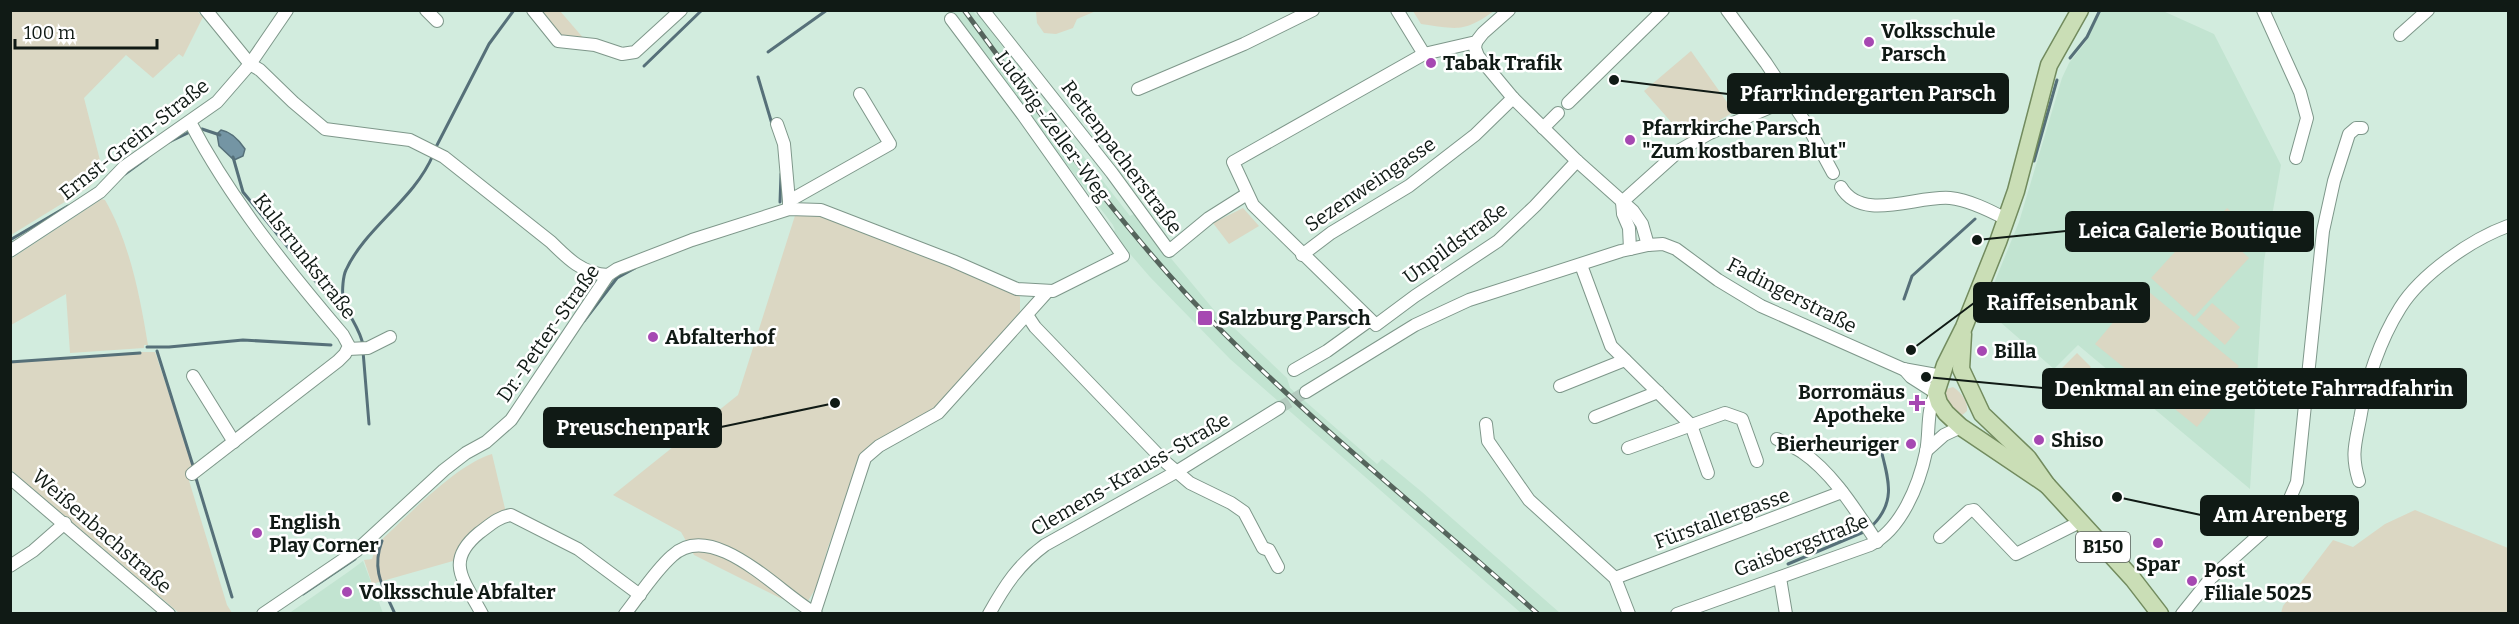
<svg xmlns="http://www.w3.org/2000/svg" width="2519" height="624" font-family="Bitter,serif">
<rect width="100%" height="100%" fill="#d2ecde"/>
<g fill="#c2e4d1">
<polygon points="950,11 973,11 976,15 980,16 1018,68 1022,77 1130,216 1134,214 1224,322 1231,325 1287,378 1290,388 1377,464 1382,459 1422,492 1560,613 1521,613 1230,359 1150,277 1112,233 1115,230 1113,225"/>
<polygon points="2101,11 2163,11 2214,34 2281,165 2264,261 2250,489 2078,345 2054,369 1984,308 2019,222 2062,78 2069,63 2085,43"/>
<polygon points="363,561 383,613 288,614 351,570"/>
</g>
<g fill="#dbd7c3">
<polygon points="11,10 196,10 203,17 183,57 179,54 153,78 126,55 84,98 103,172 89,187 11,235"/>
<polygon points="540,11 560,11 585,40 560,36"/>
<polygon points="1036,11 1036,10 1096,11 1077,19 1073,28 1056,34 1044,33 1037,23"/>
<path d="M1413,11H1494C1463,33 1458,29 1421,24Z"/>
<polygon points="1691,51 1734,112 1686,139 1644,91"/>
<path d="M102,199L105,200C130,243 140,297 148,345H144V348L70,353L66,294L11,325V259Z"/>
<polygon points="799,203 1012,288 1020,297 1020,312 979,360 959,391 860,466 828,547 817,586 805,606 780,598 694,555 681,532 613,495 738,395"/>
<polygon points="1243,208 1259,226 1229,244 1213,223"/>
<polygon points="2227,208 2250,229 2239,241 2216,220"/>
<polygon points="2206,218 2249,258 2194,317 2151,278"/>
<polygon points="2143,287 2239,366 2235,371 2240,374 2197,427 2095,344"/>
<polygon points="2212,303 2240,327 2225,345 2197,320"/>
<polygon points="135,352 155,352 194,468 187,474 227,605 232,613 179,613 11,470 10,362"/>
<polygon points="2077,353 2091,367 2084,374 2080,371 2067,385 2055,375"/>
<path d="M1953,387C1961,392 1968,401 1967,411L1960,417H1955L1942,393L1943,390Z"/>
<path d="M492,454L507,517L453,561L372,584L364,560L372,559L377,544C407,517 455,465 492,454Z"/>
<polygon points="2415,510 2508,548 2508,613 2281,613 2283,606 2333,540 2353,547 2385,524"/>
</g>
<path fill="#7495a4" stroke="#567079" stroke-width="1.5" d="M221,130C232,132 239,140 245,149L243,156L234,160L219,146L217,134Z"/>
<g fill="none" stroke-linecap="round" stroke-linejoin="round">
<g stroke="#567079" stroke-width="3">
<polyline points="768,52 827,10"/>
<polyline points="2070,58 2087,37 2100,10"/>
<polyline points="644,66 702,10"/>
<polyline points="758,77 772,124"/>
<polyline points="202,129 220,135"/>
<polyline points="169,142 190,132"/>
<polyline points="435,149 489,44 514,10"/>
<polyline points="233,157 243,192 330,299 343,297"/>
<polyline points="2034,161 2057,80"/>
<polyline points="125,174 147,158"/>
<polyline points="780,202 781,174"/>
<polyline points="10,240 68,206"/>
<polyline points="1904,299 1912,276 1975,219"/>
<polyline points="584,321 617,278 635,268"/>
<path d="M363,345C360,327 346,314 343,297C342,291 343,276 346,270C365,228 414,200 433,155"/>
<polyline points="147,347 169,347 243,340 331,345"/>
<polyline points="157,351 194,469"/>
<polyline points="363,351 369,424"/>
<polyline points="10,362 140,353"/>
<polyline points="195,475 232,597"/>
<path d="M1872,526C1896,502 1889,481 1881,450"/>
<path d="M382,541C371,570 383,587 395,614"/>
<polyline points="1788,564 1866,531"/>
<polyline points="303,594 355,559"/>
</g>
<polyline stroke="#b5ccc0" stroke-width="12" stroke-dasharray="12 6" stroke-linecap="butt" points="1279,408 1306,392"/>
<g stroke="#7e978a" stroke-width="14">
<g id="minor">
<path d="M206,10L250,64L260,70L293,102L325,129L410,140L444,157L551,242C568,259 583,274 608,275"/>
<polyline points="426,10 437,21"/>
<polyline points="533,10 558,41 595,45 622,54 635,52 681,10"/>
<polyline points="983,10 1112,173 1169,251 1209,218 1247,194"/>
<polyline points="1397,10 1424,54"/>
<polyline points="1509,10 1483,33 1476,42 1424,54 1233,162 1253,205 1376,325 1415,296 1498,241 1535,206 1577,161"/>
<polyline points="1727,10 1766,63 1807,125 1833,173"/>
<polyline points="2263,10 2300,92 2307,118 2296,158"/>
<polyline points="2400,35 2428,10"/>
<polyline points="1476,42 1475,48 1478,56 1513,98 1577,161 1633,211 1642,224 1648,245"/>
<polyline points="1138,89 1244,44 1313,10"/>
<polyline points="1568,103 1663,10"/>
<path d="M190,122C231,200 286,268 343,335L349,346L345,354L338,361L192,474"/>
<polyline points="777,124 784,144 789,201"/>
<polyline points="1543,128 1558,113"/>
<path d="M1841,187C1862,223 1917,195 1950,198C1969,200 1989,210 2006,219"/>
<polyline points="1622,202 1680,150 1710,133 1789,99"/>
<polyline points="1622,202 1623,214 1629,228 1630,249"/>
<polyline points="789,209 789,201 890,144 860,94"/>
<polyline points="10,251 100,192 124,167 217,102 250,64 287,10"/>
<polyline points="1302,255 1331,233 1409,186 1475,135 1513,98"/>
<polyline points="1581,265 1611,346 1691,425 1708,473"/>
<polyline points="1027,315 1035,327 1163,460 1190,483 1231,503 1244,512 1263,548 1269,550 1278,567"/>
<polyline points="348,349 368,348 390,337"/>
<polyline points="1294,370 1327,351 1370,320"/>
<polyline points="193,376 234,442"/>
<polyline points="1560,386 1625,360"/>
<polyline points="1306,392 1415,325 1469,300 1621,251 1648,245 1663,244 1676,249 1718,280 1761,306 1903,369 1942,376"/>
<polyline points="1595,417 1658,392"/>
<polyline points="1486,424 1488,441 1529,500 1615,578 1629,614"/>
<path d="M1777,439C1785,443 1794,447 1802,452C1833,473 1856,511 1877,542"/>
<polyline points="1628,448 1725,413 1742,419 1757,461"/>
<polyline points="1926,451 1944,435 1961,427"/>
<polyline points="10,478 169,614"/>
<path d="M2359,481C2351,455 2355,445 2360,419C2366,381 2380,340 2400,308C2421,274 2472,239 2508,226"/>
<polyline points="1940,537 1969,511 1974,510 2016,554 2080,522"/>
<polyline points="10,566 33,551 65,523"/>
<polyline points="1615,578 1842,492"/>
<polyline points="1780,578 1786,614"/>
<polyline points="263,614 356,551 444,470 466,453 486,442 511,420 608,275 617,269 692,240 789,209 821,210 953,261 1017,289 1053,291 1123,256 1023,115 951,19"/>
<path d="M482,614C464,580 444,562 479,533C490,525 498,517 511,515L578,549L640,595"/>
<path d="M625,614C640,595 654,572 672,556C713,517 782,596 816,614"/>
<polyline points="814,614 865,458 879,446 938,413 1047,292"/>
<path d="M989,614C1005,585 1019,564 1045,545L1176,472L1279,408"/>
<path d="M1677,614L1870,545C1901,530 1919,485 1926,452C1930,432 1926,411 1936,393L1911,377L1904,369"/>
<polyline points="2182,614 2211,578 2277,519 2288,503 2297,482 2323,231 2334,181 2349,134 2356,128 2362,128"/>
</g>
</g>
<g stroke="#728b5e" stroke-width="19">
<g id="major">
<polyline points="1963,334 1961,369 1982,414 2028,458 2047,485 2133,579 2160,614"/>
<polyline points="2047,485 1961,427 1946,413 1939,403 1936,393 1945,365 1964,327 1998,242 2016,191 2049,65 2080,10"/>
</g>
</g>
<use href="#minor" stroke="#fff" stroke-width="12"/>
<use href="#major" stroke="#cadeb6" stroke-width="16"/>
<g stroke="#55645c" stroke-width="5">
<path id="rail" d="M964,10C1042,115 1117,223 1207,316C1310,422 1428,515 1538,614"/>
</g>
<use href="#rail" stroke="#fff" stroke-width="3" stroke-dasharray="9" stroke-linecap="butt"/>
</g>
<g fill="#a648b2" stroke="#fff" stroke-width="2">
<circle cx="1869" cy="42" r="6"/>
<circle cx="1431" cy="63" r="6"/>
<circle cx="1630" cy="140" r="6"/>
<rect x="1197" y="310" width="16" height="16" rx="3"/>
<circle cx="653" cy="337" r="6"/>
<circle cx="1982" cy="351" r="6"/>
<path d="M1914 394h6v6h6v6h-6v6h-6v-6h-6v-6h6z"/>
<circle cx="2039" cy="440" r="6"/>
<circle cx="1911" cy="444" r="6"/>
<circle cx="257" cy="533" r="6"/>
<circle cx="2158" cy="543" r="6"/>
<circle cx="2192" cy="581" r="6"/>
<circle cx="347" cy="592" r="6"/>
</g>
<g text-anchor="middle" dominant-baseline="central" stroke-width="5" stroke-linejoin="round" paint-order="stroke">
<rect fill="#fff" stroke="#585f5b" stroke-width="1.5" x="2076" y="532" width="54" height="30" rx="4.5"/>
<g font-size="18" font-weight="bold" fill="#101a15">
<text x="2103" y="547">B150</text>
</g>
<g font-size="20" font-weight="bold" fill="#101a15" stroke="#fff" text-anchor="start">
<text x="1881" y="31">Volksschule<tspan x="1881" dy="23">Parsch</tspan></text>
<text x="1443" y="63">Tabak Trafik</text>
<text x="1642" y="128">Pfarrkirche Parsch<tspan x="1642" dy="23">"Zum kostbaren Blut"</tspan></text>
<text x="1218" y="318">Salzburg Parsch</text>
<text x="665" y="337">Abfalterhof</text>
<text x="1994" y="351">Billa</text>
<text x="1905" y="392" text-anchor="end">Borromäus<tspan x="1905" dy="23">Apotheke</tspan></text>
<text x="2051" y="440">Shiso</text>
<text x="1899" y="444" text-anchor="end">Bierheuriger</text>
<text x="269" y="522">English<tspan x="269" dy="23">Play Corner</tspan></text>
<text x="2158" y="564" text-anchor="middle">Spar</text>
<text x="2204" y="570">Post<tspan x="2204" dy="23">Filiale 5025</tspan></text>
<text x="359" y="592">Volksschule Abfalter</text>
</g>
<g font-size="20" fill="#101a15" stroke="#fff">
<text transform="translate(1053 126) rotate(54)">Ludwig-Zeller-Weg</text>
<text transform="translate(134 139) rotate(-38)">Ernst-Grein-Straße</text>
<text transform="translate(1122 157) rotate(53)">Rettenpacherstraße</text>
<text transform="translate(1370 184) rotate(-34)">Sezenweingasse</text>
<text transform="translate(1455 243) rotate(-36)">Unpildstraße</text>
<text transform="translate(305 256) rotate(52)">Kulstrunkstraße</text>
<text transform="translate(1792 295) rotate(27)">Fadingerstraße</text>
<text transform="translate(548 333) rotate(-55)">Dr.-Petter-Straße</text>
<text transform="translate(1130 474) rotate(-30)">Clemens-Krauss-Straße</text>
<text transform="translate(1722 518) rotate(-20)">Fürstallergasse</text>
<text transform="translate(102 531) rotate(41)">Weißenbachstraße</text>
<text transform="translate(1801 545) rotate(-21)">Gaisbergstraße</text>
</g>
</g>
<path fill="none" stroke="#101a15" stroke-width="2" d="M1614 80L1728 94M1977 240L2066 231M1911 350L1974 303M1926 377L2043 388M835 403L721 427M2117 497L2201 515"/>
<g fill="#101a15" stroke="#fff" stroke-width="2">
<circle cx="1614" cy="80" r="6"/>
<circle cx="1977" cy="240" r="6"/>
<circle cx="1911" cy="350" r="6"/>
<circle cx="1926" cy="377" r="6"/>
<circle cx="835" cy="403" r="6"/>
<circle cx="2117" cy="497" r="6"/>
</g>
<g fill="#101a15" stroke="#101a15" stroke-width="2">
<rect x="1728" y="74" width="280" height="39" rx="6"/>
<rect x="2066" y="212" width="247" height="39" rx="6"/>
<rect x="1974" y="283" width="175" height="39" rx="6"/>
<rect x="2043" y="369" width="423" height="39" rx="6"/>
<rect x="544" y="408" width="177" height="39" rx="6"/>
<rect x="2201" y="496" width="157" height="39" rx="6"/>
</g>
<g font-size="21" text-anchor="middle" font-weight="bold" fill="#fff">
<text x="1868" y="101">Pfarrkindergarten Parsch</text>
<text x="2190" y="238">Leica Galerie Boutique</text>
<text x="2062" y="310">Raiffeisenbank</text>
<text x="2254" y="396">Denkmal an eine getötete Fahrradfahrin</text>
<text x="633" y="435">Preuschenpark</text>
<text x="2280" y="522">Am Arenberg</text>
</g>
<rect width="2519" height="624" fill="none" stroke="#101a15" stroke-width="24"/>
<path d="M15 39v9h142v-9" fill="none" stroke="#101a15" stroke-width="3"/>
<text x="24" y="39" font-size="18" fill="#101a15" stroke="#ffffff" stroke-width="4.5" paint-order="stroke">100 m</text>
</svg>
